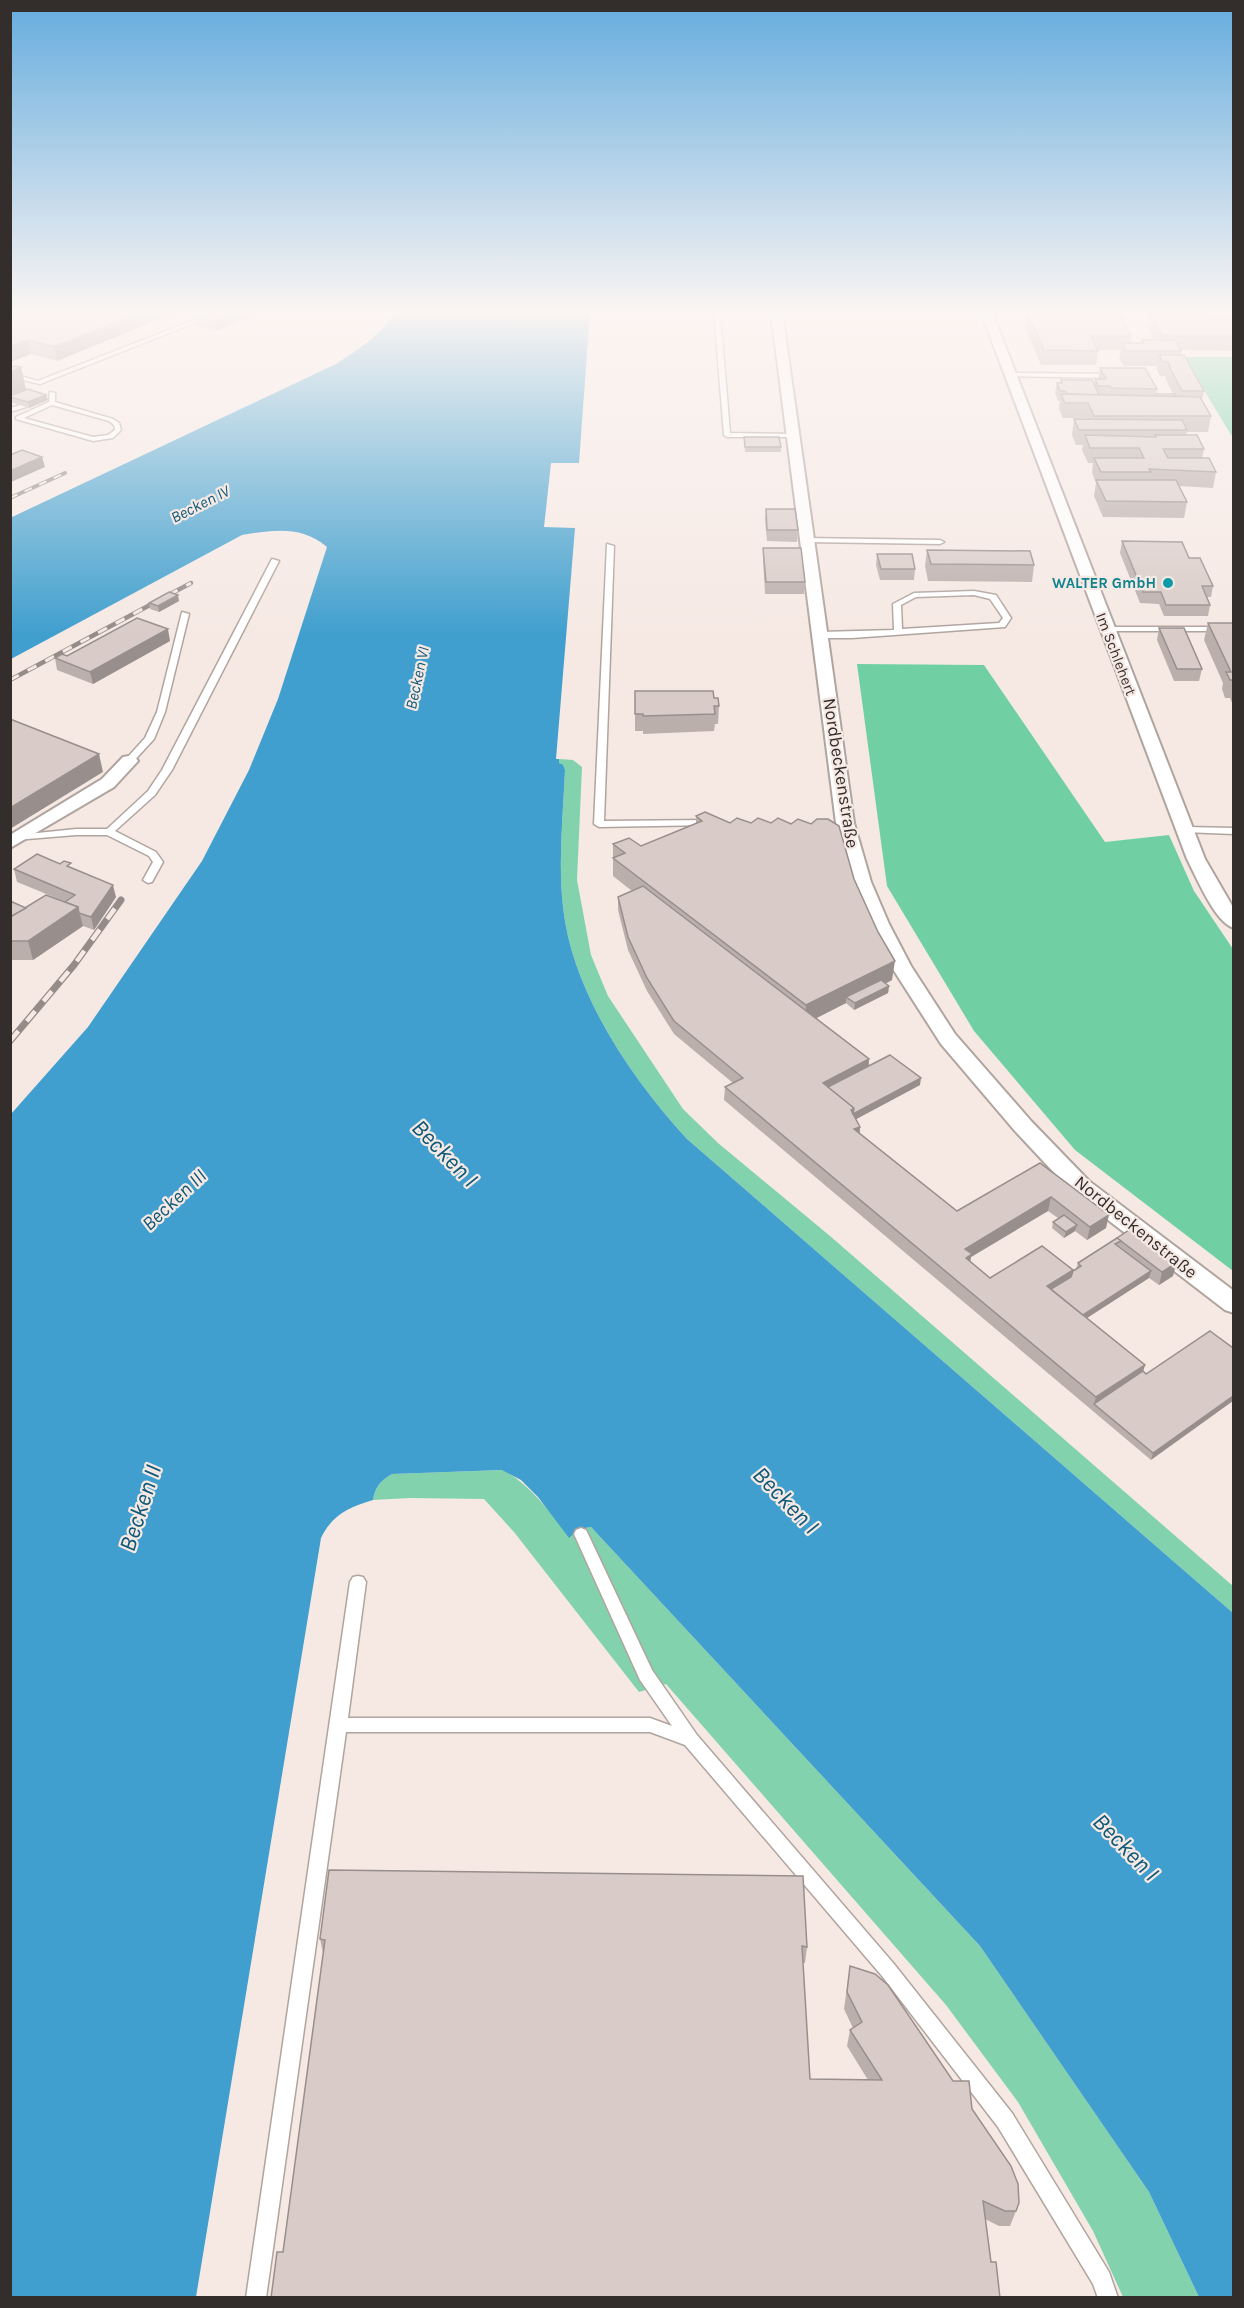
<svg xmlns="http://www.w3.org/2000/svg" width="1244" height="2308" font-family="Karla,sans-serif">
<rect width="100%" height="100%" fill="#f6e9e4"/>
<g fill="#82d3ad">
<path d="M559,759L573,760L582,767L577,880L591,955L608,996L683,1109L718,1143L830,1236L1233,1586V1613L687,1139C631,1078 572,992 563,907C558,862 563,815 565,770L559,763Z"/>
<path d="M503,1470C532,1486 549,1511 569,1537L579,1529L591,1527L980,1946L1149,2192L1199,2297H1123L1093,2231L1018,2102L946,2005L666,1684L639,1692L514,1532L484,1499L410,1498L373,1500C375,1487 380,1481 392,1474Z"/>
</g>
<g fill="#70d0a4">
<polygon points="1184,357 1233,357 1233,438 1190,367"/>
<polygon points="857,664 984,665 1105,842 1169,835 1194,891 1233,949 1233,1271 1075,1150 974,1031 887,886"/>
</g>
<path fill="#409fce" d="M395,312H590L579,463H551L544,527L575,528L556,759H559V763L563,765L565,770C563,815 558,862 563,907C572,992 631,1078 687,1139L1233,1613V2297H1199L1149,2192L980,1946L591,1527L579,1529L569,1538L538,1497L521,1480L502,1470L392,1474C380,1481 375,1487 373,1500C349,1507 332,1515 321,1538L196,2297H11V1114L88,1027L202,861L249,770L278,699L327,547C302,525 272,530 242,535L11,659L10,518L336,364C359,349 381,335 395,312Z"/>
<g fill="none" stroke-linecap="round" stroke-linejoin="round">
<g stroke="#b0a49f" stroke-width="3">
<g id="service">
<polygon points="215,312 222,312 40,384 10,377 10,373 38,381"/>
<polygon points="714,312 720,312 730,433 793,434 796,436 795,437 727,437 724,435"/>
<polygon points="1225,312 1234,312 1234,315 1226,313"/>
<polygon points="1010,373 1114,374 1117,376 1114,378 1008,376 1007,375"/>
<path d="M50,392L55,393V402L113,419L119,423L121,430L113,438L93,441L16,419V417L49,402ZM52,405L109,421L114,425L115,430L108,435L93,437L24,418Z"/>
<polygon points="24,404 26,405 26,407 10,412 10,408"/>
<polygon points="804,538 940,540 944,542 940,544 807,542 804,542"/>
<polygon points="607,544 614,546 604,821 709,820 714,823 712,825 599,827 594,824"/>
<polygon points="272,559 279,561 172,770 155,795 115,831 156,852 163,862 152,882 148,883 143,880 153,862 149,856 107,835 76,835 15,840 13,838 18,835 76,829 107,829 148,791 162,770"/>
<path d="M974,591L996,595L1011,618L1005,627L852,638H820L816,635L820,632L894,630L893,604L914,593ZM974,595L990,599L1003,618L999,623L902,629L901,605L916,597Z"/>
<polygon points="182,612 189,614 165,712 154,739 132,763 126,763 126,759 145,738 157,712"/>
<rect x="1103" y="627" width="131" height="4"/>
<polygon points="1186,827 1234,828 1234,834 1183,832 1181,830"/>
<polygon points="581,1528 586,1530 588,1534 652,1670 697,1735 894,1964 1012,2113 1109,2272 1118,2298 1098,2298 1093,2284 998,2127 882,1976 685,1745 650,1732 346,1732 266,2298 246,2298 350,1582 353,1577 358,1576 363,1577 366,1582 348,1718 650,1718 672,1726 640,1680 574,1534 576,1530"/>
</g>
</g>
<g stroke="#b0a49f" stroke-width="4">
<g id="minor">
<polygon points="771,312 782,312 854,823 871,882 889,924 911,966 955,1034 1031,1121 1089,1181 1234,1291 1234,1313 1225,1310 1073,1193 1015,1131 941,1044 891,966 869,924 853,882 836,823"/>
<path d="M981,312H992L1205,859L1234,909V928C1215,923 1196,876 1187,859Z"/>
<polygon points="129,756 135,757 138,761 114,787 10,848 10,835 102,779 123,757"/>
</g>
</g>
<use href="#service" fill="#fff" fill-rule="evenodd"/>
<use href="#minor" fill="#fff" fill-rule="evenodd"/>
<g stroke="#958c89" stroke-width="4">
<polyline id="rail-far2" points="10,498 65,473"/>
</g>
<g stroke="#958c89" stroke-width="4.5">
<polyline id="rail-far1" points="10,680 191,583"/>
</g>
<g stroke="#958c89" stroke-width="7">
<polyline id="rail" points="10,1041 74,965 121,900"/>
</g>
<use href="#rail-far2" stroke="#f6e9e4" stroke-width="2" stroke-dasharray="8" stroke-linecap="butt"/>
<use href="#rail-far1" stroke="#f6e9e4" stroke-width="3" stroke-dasharray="10" stroke-linecap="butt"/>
<use href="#rail" stroke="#f6e9e4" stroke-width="4.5" stroke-dasharray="13" stroke-linecap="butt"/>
</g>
<g fill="#bbafac">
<polygon points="10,312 184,312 168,318 164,317 57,361 31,354 10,362"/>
<polygon points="261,312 216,331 197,326 196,317"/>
<polygon points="1156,312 1203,312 1208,318 1233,320 1233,351 1181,350 1181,355 1204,391 1202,401 1211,416 1208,432 1187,432 1186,435 1204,449 1202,458 1216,472 1213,488 1179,486 1187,502 1184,518 1103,517 1094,496 1096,483 1092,473 1093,463 1088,463 1082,450 1083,445 1076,445 1072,435 1074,419 1086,420 1085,418 1063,418 1059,409 1060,401 1058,401 1055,393 1057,383 1060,383 1061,380 1094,384 1095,379 1098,379 1100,368 1157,389 1156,394 1173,394 1166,380 1165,376 1160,376 1157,370 1157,366 1124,366 1119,358 1121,350 1098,350 1096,365 1041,365 1025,327 1027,313 1131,336 1130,343 1142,343 1142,340 1154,340 1148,328 1150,314 1156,314"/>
<polygon points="21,367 26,390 46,395 48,400 29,408 10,402 10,368"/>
<polygon points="744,437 781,447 781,452 745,452"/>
<polygon points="766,509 798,530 797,542 767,541 765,520"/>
<polygon points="1122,541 1189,558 1213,586 1211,597 1207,597 1210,605 1208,616 1164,616 1159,604 1140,603 1120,553"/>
<polygon points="763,548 805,582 804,594 765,594 763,559"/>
<polygon points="927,550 1034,565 1032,582 928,581 925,566"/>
<polygon points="877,554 915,569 914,580 880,580 876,565"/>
<polygon points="179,601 159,612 150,609 149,603"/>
<polygon points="1208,623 1233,623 1233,705 1230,698 1225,698 1222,689 1223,683 1204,640"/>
<polygon points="1159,628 1202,669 1199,681 1174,681 1157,640"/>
<polygon points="170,641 93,684 57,670 55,658"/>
<polygon points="635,691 714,698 719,706 718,724 715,724 714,731 643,734 643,731 635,731"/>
<polygon points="696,816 854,879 892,980 885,984 889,986 888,993 854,1010 846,1003 816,1018 869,1059 869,1066 920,1085 856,1119 860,1127 860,1133 957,1211 1040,1163 1106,1228 1087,1240 1075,1231 1064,1238 1052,1228 1053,1222 1058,1218 1048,1211 971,1257 970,1262 990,1278 1073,1270 1076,1269 1078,1263 1117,1238 1173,1276 1159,1285 1149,1278 1087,1318 1145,1365 1143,1371 1146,1374 1210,1331 1151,1460 724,1100 725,1087 733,1083 674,1034 647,991 628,950 618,910 618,897 632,891 613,876 613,844 641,846 696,823"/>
<polygon points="72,868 116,897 94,930 83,926 33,960 10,960 10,901 26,908 66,902 17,882 14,869"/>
<polygon points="320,1939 807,1947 805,1963 803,1963 810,2079 868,2080 847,2046 850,2030 853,2028 844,2009 850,1966 972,2109 1016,2211 1010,2226 999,2226 985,2219 991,2262 283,2252 323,1953"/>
</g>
<g fill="#988f8c">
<polygon points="141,312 163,312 164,317 57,361 54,347"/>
<polygon points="167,312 184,312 168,318"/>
<polygon points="238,312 261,312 216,331 214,322"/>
<polygon points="28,340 31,354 10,362 10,346"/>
<polygon points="21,367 27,395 12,398 10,393 10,372"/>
<polygon points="46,395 48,400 29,408 28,402"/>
<polygon points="42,457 45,467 11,482 10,471"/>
<polygon points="178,595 179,601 159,612 158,606"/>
<polygon points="168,629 170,641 93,684 90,672"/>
<polygon points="99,754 103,772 10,829 10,808"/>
<polygon points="113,885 116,897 94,930 91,917"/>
<polygon points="78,907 83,926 33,960 28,941"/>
<polygon points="895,961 892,980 851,1001 846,997 846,1003 805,1024 806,1005"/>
<polygon points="889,986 888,993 854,1010 855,1003"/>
<polygon points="869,1059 868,1072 827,1094 823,1083"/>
<polygon points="921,1078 920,1085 849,1123 851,1110"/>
<polygon points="860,1127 859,1140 854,1129"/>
<polygon points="1051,1197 1048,1211 971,1257 969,1268 963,1262 965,1249"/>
<polygon points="1109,1215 1106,1228 1087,1240 1090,1227"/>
<polygon points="1077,1225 1075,1231 1064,1238 1066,1232"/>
<polygon points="1177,1262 1173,1276 1159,1285 1162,1272"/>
<polygon points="1073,1270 1070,1283 1049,1296 1047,1286"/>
<polygon points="1151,1271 1149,1278 1076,1325 1078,1319"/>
<polygon points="1145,1365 1141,1378 1094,1404 1096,1397"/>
<polygon points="1233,1396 1233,1401 1151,1460 1153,1453"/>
</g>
<g fill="#d9ccc8" stroke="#988f8c" stroke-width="1.5">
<polygon points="10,312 141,312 54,347 28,340 10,346"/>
<polygon points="208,312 238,312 214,322 196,317"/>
<polygon points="1164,312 1203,312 1208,318 1232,318 1233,320 1233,336 1163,336 1150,314 1166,314"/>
<polygon points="1027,313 1119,313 1131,336 1091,336 1098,351 1044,350"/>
<polygon points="1142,340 1175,340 1181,351 1126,351 1122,343 1144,343"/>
<polygon points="1159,355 1184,355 1204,391 1182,391 1169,366 1170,366 1168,362 1163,362"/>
<polygon points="15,366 21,367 10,372 10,368"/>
<polygon points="1100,368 1145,368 1157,389 1111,388 1110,386 1098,386 1095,379 1106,379"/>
<polygon points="1061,380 1092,380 1099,395 1067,394 1065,391 1060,391 1057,383 1062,383"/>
<polygon points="28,389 46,395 28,402 10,397 10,396"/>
<polygon points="1061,394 1200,397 1211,416 1094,416 1088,403 1065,403"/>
<polygon points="1156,394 1175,394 1176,396 1155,396"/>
<polygon points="1074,419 1182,420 1187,430 1079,430"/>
<polygon points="1085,435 1156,437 1155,435 1197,435 1204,449 1163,449 1168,458 1209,458 1216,472 1149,469 1151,472 1101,472 1094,458 1144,458 1139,448 1090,448"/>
<polygon points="744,437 779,437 781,447 745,447"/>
<polygon points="22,450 42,457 10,471 10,455"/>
<polygon points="1096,480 1176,480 1187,502 1106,501"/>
<polygon points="766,509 795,509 798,530 767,530"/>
<polygon points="1122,541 1182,542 1189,558 1200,558 1213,586 1202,586 1210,605 1166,605 1161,592 1143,592"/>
<polygon points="763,548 801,548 805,582 766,582"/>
<polygon points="927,550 1030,551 1034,565 931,564"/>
<polygon points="877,554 912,554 915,569 881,569"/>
<polygon points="169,592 178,595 158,606 149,603"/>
<polygon points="137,618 168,629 90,672 55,658 62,654 67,656"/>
<polygon points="1208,623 1233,623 1233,680 1230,680 1226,672 1231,672"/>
<polygon points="1159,628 1184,628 1202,669 1177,669"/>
<polygon points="635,691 713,691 714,698 718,698 719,706 714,706 715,714 643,716 643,714 635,714"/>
<polygon points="10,719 99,754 10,808"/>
<polygon points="705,812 730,823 737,818 751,823 758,818 771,823 778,818 791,824 798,819 811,824 817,819 828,819 839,826 854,879 878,932 895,961 806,1005 613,858 625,853 613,844 629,838 641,846 702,821 696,816"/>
<polygon points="37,854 60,864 64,861 71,863 67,866 113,885 91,917 79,913 78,907 65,902 75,895 14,869"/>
<polygon points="643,886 869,1059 823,1083 854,1108 851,1110 860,1127 854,1129 957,1211 1040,1163 1109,1215 1090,1227 1051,1197 965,1249 972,1254 966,1258 990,1278 1042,1246 1073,1270 1047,1286 1145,1365 1096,1397 725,1087 743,1078 674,1021 647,978 628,937 618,897"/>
<polygon points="46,895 78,907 28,941 10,941 10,917"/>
<polygon points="10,901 26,908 10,917"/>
<polygon points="881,980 889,986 855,1003 846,997"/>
<polygon points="890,1055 921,1078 853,1114 854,1108 828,1087"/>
<polygon points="1064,1215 1077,1225 1066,1232 1053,1222"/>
<polygon points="1132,1228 1177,1262 1162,1272 1117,1238"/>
<polygon points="1117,1238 1121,1241 1115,1244 1151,1271 1083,1315 1051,1289 1071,1277 1073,1271 1081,1266 1078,1263"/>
<polygon points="1210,1331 1233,1348 1233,1396 1153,1453 1094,1404 1143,1371 1146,1374"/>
<polygon points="329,1870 803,1876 807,1947 802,1946 810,2079 882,2080 850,2030 862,2022 847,1992 850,1966 875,1974 888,1985 953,2081 969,2081 972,2109 1011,2166 1018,2184 1019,2203 1016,2211 1005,2211 983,2201 991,2262 996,2262 1000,2298 271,2298 277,2252 283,2252 325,1940 320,1939"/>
</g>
<linearGradient id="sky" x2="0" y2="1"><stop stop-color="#65acde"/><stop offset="0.49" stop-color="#fbf5f3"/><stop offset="1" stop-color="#fbf5f3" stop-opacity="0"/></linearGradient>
<rect width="1244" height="635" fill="url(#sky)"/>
<circle fill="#0f9aa8" stroke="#f6e9e4" stroke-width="2" cx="1168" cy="583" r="6"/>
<g text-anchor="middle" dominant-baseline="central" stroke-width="4.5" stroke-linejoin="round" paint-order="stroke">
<g font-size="15" font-weight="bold" fill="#0d838f" stroke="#f6e9e4" text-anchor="end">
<text x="1156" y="583">WALTER GmbH</text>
</g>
<g font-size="15" fill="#332e2c" stroke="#f6e9e4">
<text transform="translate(1116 654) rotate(69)">Im Schlehert</text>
</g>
<g font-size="16" font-style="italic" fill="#0e5878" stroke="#f6e9e4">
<text transform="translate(200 504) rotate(-27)">Becken IV</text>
<text transform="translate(417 678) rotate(-78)">Becken VI</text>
</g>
<g font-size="18" fill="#332e2c" stroke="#f6e9e4">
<text transform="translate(841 773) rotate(81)">Nordbeckenstraße</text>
<text transform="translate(1136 1227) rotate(39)">Nordbeckenstraße</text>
</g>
<g font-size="20" font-style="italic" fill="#0e5878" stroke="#f6e9e4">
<text transform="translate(174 1200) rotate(-43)">Becken III</text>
</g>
<g font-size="24" font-style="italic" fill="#0e5878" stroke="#f6e9e4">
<text transform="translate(445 1153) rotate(46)">Becken I</text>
<text transform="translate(786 1500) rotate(46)">Becken I</text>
<text transform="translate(140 1508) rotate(-72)">Becken II</text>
<text transform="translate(1126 1847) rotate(46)">Becken I</text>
</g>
</g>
<rect width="1244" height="2308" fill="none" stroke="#332e2c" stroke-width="24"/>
</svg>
